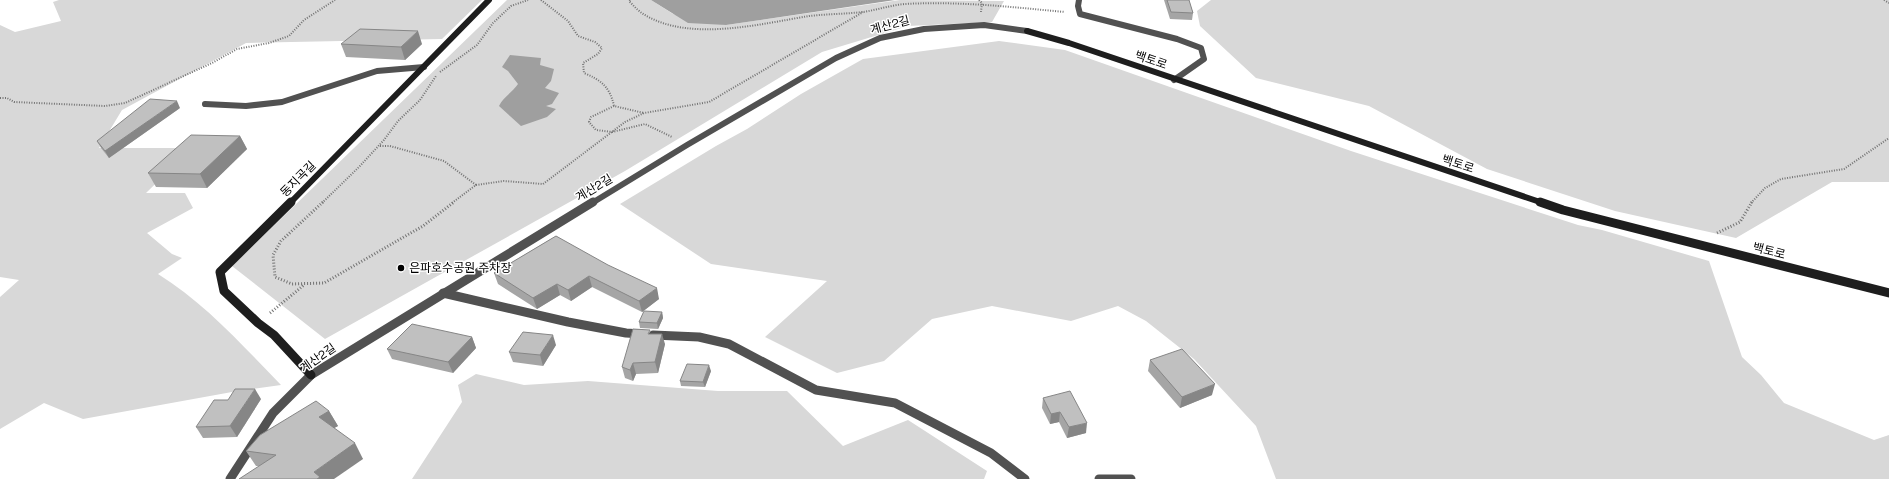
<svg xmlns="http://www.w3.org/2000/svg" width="1889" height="479" font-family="'Space Grotesk','Noto Sans KR',sans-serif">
<rect width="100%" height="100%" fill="#fff"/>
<g fill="#d8d8d8">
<path d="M59,0H482L442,39L246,43L122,110L99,148H192L146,193H185L193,208L147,233L172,254L182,258L158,274C205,303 243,346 281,385L232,392L83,419L44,403L0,429V297L19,280L0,277V25L15,32L61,21L53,2Z"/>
<polygon points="507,0 651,0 673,14 726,25 900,0 1004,1 992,22 908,26 822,52 625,171 325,339 232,266"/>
<polygon points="1211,0 1889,0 1889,182 1832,182 1736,238 1615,211 1487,169 1369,106 1256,78 1200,26 1197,11"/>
<polygon points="999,41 1065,50 1351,151 1578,225 1602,230 1709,261 1742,357 1761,375 1784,403 1874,440 1889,435 1889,479 1276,479 1256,426 1194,359 1146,321 1118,306 1071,321 992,306 932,319 884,361 837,373 765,337 827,281 711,264 620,204 716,146 747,129 801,94 863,59"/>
<polygon points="476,374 524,385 588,381 718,391 787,391 843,446 908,420 987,471 984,479 412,479 462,402 458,385"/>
</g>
<g fill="#9f9f9f">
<polygon points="651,0 895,0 726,25 688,23"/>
<path d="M510,55L541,58L540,65L554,69L551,81L545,88L559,93L552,104L546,106L556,109L547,117L521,126L499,106C503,97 512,93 518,84L508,71L502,67Z"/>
</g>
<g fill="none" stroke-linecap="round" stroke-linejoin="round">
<g stroke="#737373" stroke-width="2" stroke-dasharray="1 1.5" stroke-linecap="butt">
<path d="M541,0L568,21L578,36L595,42L602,48L598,54L583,63L584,73C601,80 610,87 614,106L644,113"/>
<path d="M630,0L629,1C634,6 639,12 645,15C690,42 760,24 809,16C827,14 845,14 863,12C877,10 891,5 905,4C959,1 1011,7 1065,12"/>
<polyline points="979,0 982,3 981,12"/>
<polyline points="1884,0 1889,3"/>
<polyline points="440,72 477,45 493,23 511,6 528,0"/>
<polyline points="0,98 7,98 14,102 105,106 125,103 212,63 237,49 269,43 289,36 304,20 335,0"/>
<polyline points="614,106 591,117 589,122 596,130 612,132 645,124 672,137"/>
<polyline points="380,146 390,146 444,161 476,185"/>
<polyline points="322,203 359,167 384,140 398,121 420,100 436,76"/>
<polyline points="452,203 476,185 504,181 543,184 625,122 644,113 709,102 863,12"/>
<polyline points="1751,203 1765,188 1781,179 1844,169 1889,138"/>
</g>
<g stroke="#737373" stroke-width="3" stroke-dasharray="1 2" stroke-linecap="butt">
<polyline points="323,202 281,241 273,255 275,277 292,284 324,283 423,226 454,202"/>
<polyline points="1717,233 1740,222 1752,202"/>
<polyline points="270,313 304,285"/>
</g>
<polyline stroke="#515151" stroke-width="6" points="1079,0 1078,6 1080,14 1177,39 1201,48 1204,59 1174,80"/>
<g stroke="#515151" stroke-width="6">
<polyline points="205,104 246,106 282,102 377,71 424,67"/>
<polyline points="592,203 687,145 836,58 880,38 924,29 984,25 1027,31"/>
</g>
<g stroke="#515151" stroke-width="9">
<polyline points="443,293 568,322 626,333 642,334"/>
<polyline points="653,335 699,337 729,344 816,390 895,403 991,453 1025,479"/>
<polyline points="230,479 273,413 311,375 593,202"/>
<polyline points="1099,479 1131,479"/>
</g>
<g stroke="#1e1e1e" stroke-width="6">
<polyline points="1027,31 1069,43 1543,203"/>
<polyline points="290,203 489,0"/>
</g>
<g stroke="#1e1e1e" stroke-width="9">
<polyline points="291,202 220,272 224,291 258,323 274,335 311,375"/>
<polyline points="1540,202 1563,210 1889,293"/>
</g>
</g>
<g fill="#a5a5a5">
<polygon points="1164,0 1189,0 1193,13 1192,20 1170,19"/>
<polygon points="341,44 422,44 405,60 346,57"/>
<polygon points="180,108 109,158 101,148 97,141"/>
<polygon points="240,136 247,149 207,188 156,187 148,173"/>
<polygon points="556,236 659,299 642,312 592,287 571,301 560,295 537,309 498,284 494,273"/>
<polygon points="662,312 663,318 658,329 640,328 639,322"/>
<polygon points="651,334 665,344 658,373 636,374 633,381 625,378 622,367"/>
<polygon points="472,337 476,348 453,373 392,359 387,349"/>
<polygon points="556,345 543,366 513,362 509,352"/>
<polygon points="1150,360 1212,395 1180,408 1148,371"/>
<polygon points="711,371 705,387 681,386 680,381"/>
<polygon points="1043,398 1086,433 1067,438 1059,422 1050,424 1042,408"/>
<polygon points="261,399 237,437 203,438 196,427"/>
<polygon points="329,411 338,426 334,428 363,459 259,466 256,466 246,451"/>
</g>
<g fill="#868686">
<polygon points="418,31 422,44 405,60 401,47"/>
<polygon points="177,101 180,108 109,158 105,151"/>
<polygon points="240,136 247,149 207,188 200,174"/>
<polygon points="589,276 592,287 571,301 568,290"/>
<polygon points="557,284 560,295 537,309 533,298"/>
<polygon points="657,288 659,299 642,312 639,301"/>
<polygon points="662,312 663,318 658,329 657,323"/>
<polygon points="662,334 665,344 658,373 655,362"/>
<polygon points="553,335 556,345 543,366 540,355"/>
<polygon points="472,337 476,348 453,373 448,362"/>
<polygon points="633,363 636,374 633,381 630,370"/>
<polygon points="709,365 711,371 705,387 703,382"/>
<polygon points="1215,384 1212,395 1180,408 1182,397"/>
<polygon points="255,389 261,399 237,437 230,426"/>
<polygon points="329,411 338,426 327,432 319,417"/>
<polygon points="1060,412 1059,422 1050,424 1051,414"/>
<polygon points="1087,423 1086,433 1067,438 1069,427"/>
<polygon points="355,443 363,459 334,479 317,479 314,472"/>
</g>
<g fill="#c0c0c0" stroke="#868686">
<polygon points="1167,0 1189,0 1193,13 1171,12"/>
<polygon points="360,29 418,31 401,47 341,44"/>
<polygon points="150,99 177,101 105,151 97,141"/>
<polygon points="191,135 240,136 200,174 148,173"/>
<polygon points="556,236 608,265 657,288 639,301 589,276 568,290 557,284 533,298 494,273"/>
<polygon points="644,311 662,312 657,323 639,322"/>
<polygon points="412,324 472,337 448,362 387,349"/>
<polygon points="633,329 650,330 648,334 662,334 655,362 633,363 630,370 622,367"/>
<polygon points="523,332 553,335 540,355 509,352"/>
<polygon points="1182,349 1215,384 1182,397 1150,360"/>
<polygon points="687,364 709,365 703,382 680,381"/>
<polygon points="235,389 255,389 230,426 196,427 214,400 228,400"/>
<polygon points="1070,391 1087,423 1069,427 1060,412 1051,414 1043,398"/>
<polygon points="316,401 329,411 319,417 355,443 314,472 320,477 317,479 239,479 276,455 246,451 260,435"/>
</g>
<circle fill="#000" stroke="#fff" stroke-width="1.5" cx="401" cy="268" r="4"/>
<g text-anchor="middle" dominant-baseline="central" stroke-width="3" stroke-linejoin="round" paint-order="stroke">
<g font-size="12" fill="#000" stroke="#fff">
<text transform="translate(890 25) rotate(-15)">계산2길</text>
<text transform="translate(1151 60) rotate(19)">백토로</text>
<text transform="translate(1458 164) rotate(18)">백토로</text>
<text transform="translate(298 179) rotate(-45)">동지곡길</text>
<text transform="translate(594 188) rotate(-31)">계산2길</text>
<text transform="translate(1769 251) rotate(14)">백토로</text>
<text transform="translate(318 358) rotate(-35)">계산2길</text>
</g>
<g font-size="12" fill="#000" stroke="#fff" text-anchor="start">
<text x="409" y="268">은파호수공원 주차장</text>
</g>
</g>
</svg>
